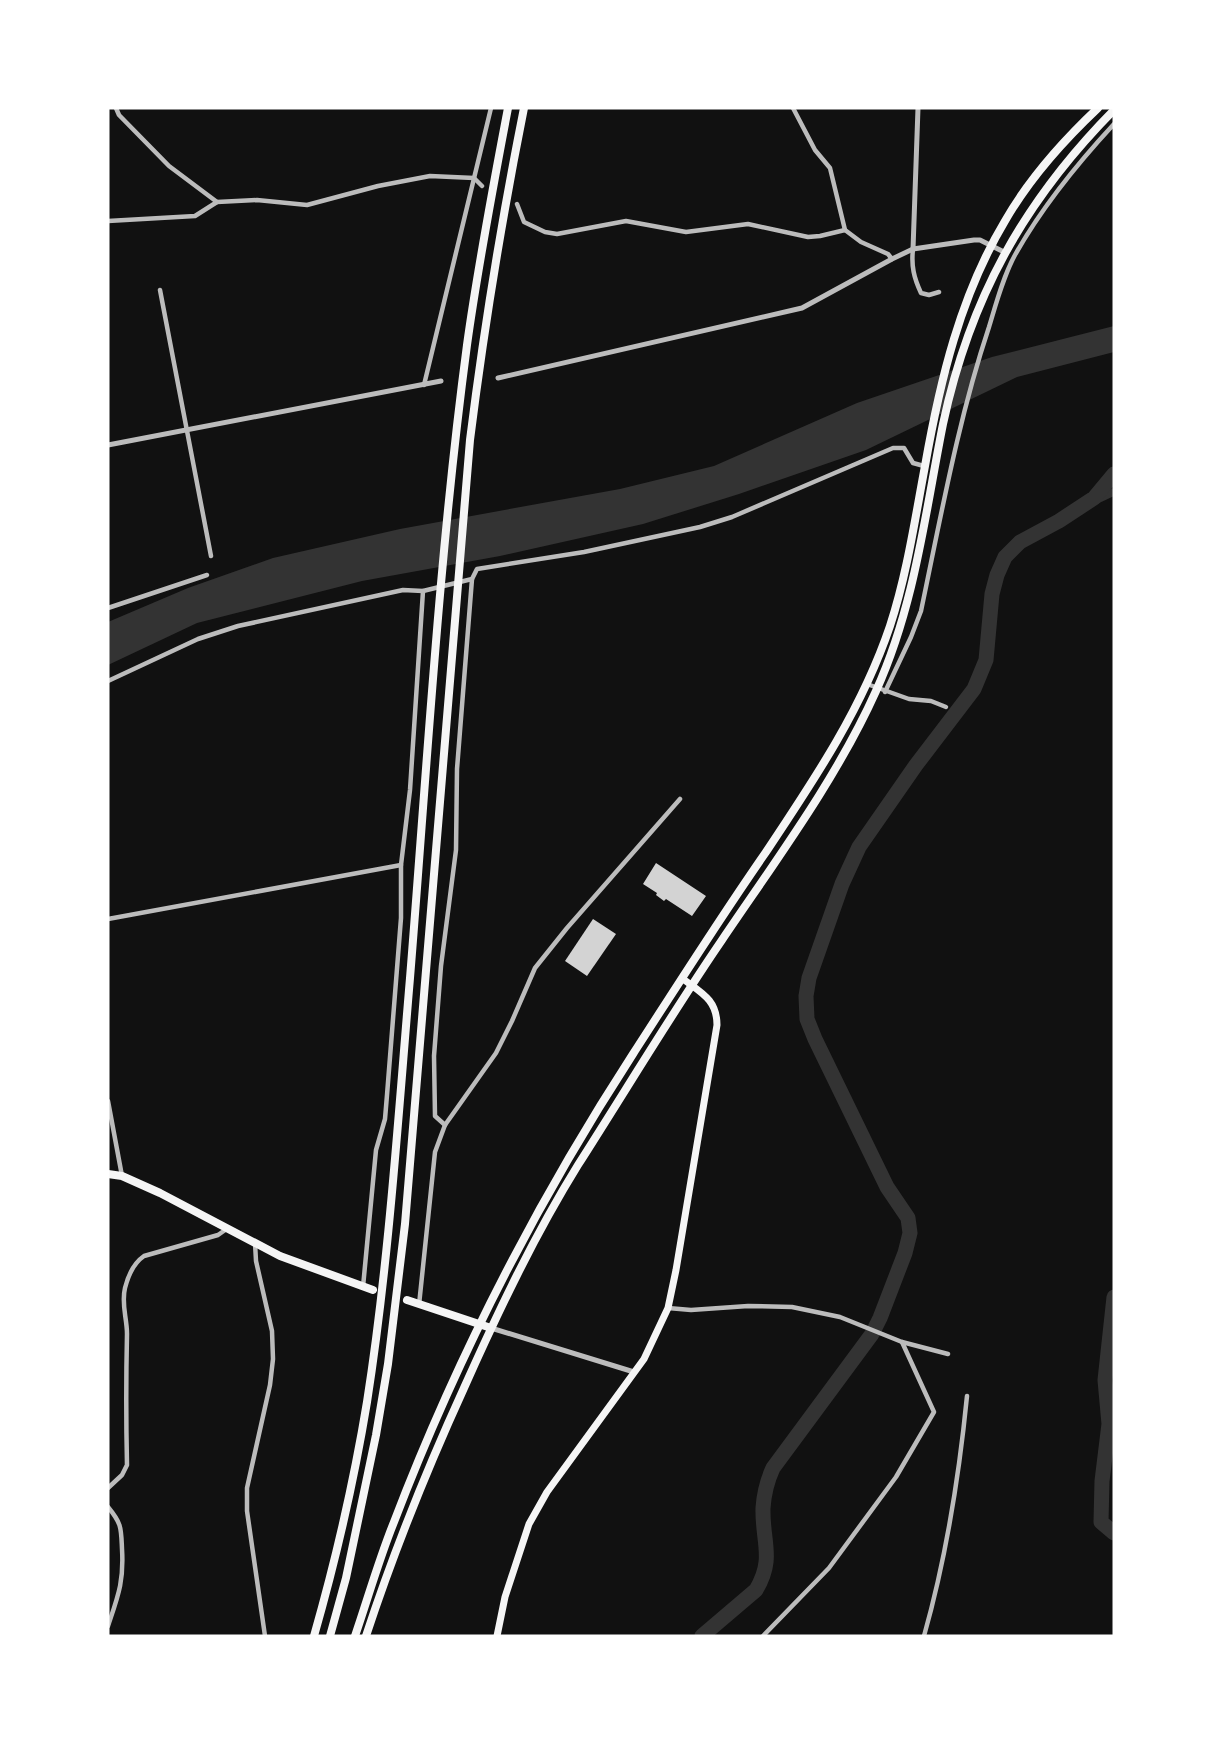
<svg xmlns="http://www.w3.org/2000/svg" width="1222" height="1744" font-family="'Titillium Web',sans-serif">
<rect width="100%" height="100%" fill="#111"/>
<g fill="#333">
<polygon points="1114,326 1114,352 1017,377 866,450 739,494 643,524 500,556 362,581 197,623 108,665 108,622 188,588 273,558 400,529 620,489 714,466 857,403 992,357"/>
<polygon points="1114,488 1114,496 1080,512 1082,499"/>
</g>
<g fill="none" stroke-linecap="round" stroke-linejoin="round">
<g stroke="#333" stroke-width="15">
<polyline points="1114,1297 1105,1380 1109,1424 1102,1481 1101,1522 1114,1533"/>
<path d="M702,1636L756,1590C775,1558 762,1542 763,1508C764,1493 767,1481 773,1468L872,1334L880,1318L905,1253L910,1233L908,1218L887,1187L815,1039L807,1019L806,996L809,978L842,884L859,847L916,765L974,689L986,660L992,594L997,575L1005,557L1020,542L1059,521L1094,498L1114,474"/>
</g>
</g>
<g fill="#d3d3d3">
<polygon points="656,863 706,896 692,916 666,899 664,901 656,895 657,893 643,884"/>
<polygon points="593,919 616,934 587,976 565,961"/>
</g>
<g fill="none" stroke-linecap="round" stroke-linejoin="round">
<g stroke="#bcbcbc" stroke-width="4.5">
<polyline points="116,108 119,115 169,166 217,202"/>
<polyline points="793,108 815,150 830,168 845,230 861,242 888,254 892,259"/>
<polyline points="517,204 524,222 545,232 557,234 626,221 686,232 748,224 808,237 820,236 845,230"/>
<polyline points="108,221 195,216 217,202 257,200 307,205 378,186 430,176 474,178 482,186"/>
<path d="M913,249C911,266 914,278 921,293L929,295L939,292"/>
<polyline points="160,290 211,556"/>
<polyline points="424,385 491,108"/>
<polyline points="108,608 207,575"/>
<polyline points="108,681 198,639 238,626 403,590 423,591 472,579"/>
<polyline points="867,684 909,699 931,701 946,707"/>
<path d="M885,692L911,637L921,611C941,516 958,420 989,327C996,304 1003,277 1015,255C1042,207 1076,165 1114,124"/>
<polyline points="108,919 401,865"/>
<polyline points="108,1101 122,1176"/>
<polyline points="445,1125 435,1116 434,1056 441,966 456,850 457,769 472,579 477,569 584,552 700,527 732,517 893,448 904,448 913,463 924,466"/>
<polyline points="255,1243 256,1261 272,1331 273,1359 270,1385 247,1488 247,1511 265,1636"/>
<polyline points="363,1287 376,1150 385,1119 387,1095 401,918 401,865 410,790 423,591"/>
<polyline points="419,1305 435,1152 445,1125 496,1053 512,1021 535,968 567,928 680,799"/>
<polyline points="668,1308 691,1310 748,1306 792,1307 840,1317 902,1342 948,1354"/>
<path d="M108,1488L122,1475L127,1465C126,1421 126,1378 127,1334C127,1318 121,1304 125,1288C128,1276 134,1263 144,1256L218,1235L228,1228"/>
<path d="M108,1507C122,1524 121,1528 122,1549C124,1582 118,1596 108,1626"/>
<polyline points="763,1636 829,1568 896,1477 934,1412 902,1342"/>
<path d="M924,1636C946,1558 959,1477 967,1396"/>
</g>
<g stroke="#bcbcbc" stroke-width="5">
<polyline points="913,249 918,108"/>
<polyline points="498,378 802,308 892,259 913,249 974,240 980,240 1004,252"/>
<polyline points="108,445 441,381"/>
<polyline points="491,1328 634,1372"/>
</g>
<path stroke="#f5f5f5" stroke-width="7" d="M497,1636L505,1597L529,1524L547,1492L644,1359L668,1308L676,1270L717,1025C717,1000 702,993 683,979"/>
<g stroke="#f5f5f5" stroke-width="8">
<polyline points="108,1174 122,1176 160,1193 280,1256 373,1290"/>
<polyline points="407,1300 491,1328"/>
<path d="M355,1636C368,1598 379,1559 394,1522C457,1357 537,1202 633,1054C677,986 720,918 766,852C814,780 862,709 890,626C907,574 915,519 925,466C940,381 960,296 1005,221C1029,179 1063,141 1098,108"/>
<path d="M366,1636C394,1551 427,1469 464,1388C498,1312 534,1236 578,1165C626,1090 672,1013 722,940C776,860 837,778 876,691C915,605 925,514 943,424C970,298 1024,201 1114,110"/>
</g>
<g stroke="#f5f5f5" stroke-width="8">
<path d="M314,1636C336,1559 354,1481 367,1402C389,1261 398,1119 410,978C427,767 439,555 467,345C478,265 493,187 508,108"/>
<path d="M330,1636L346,1578L376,1435L388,1364L405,1224L470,440C484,328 502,218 524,108"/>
</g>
</g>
<rect width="1222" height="1744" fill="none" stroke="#ffffff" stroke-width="219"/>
</svg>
